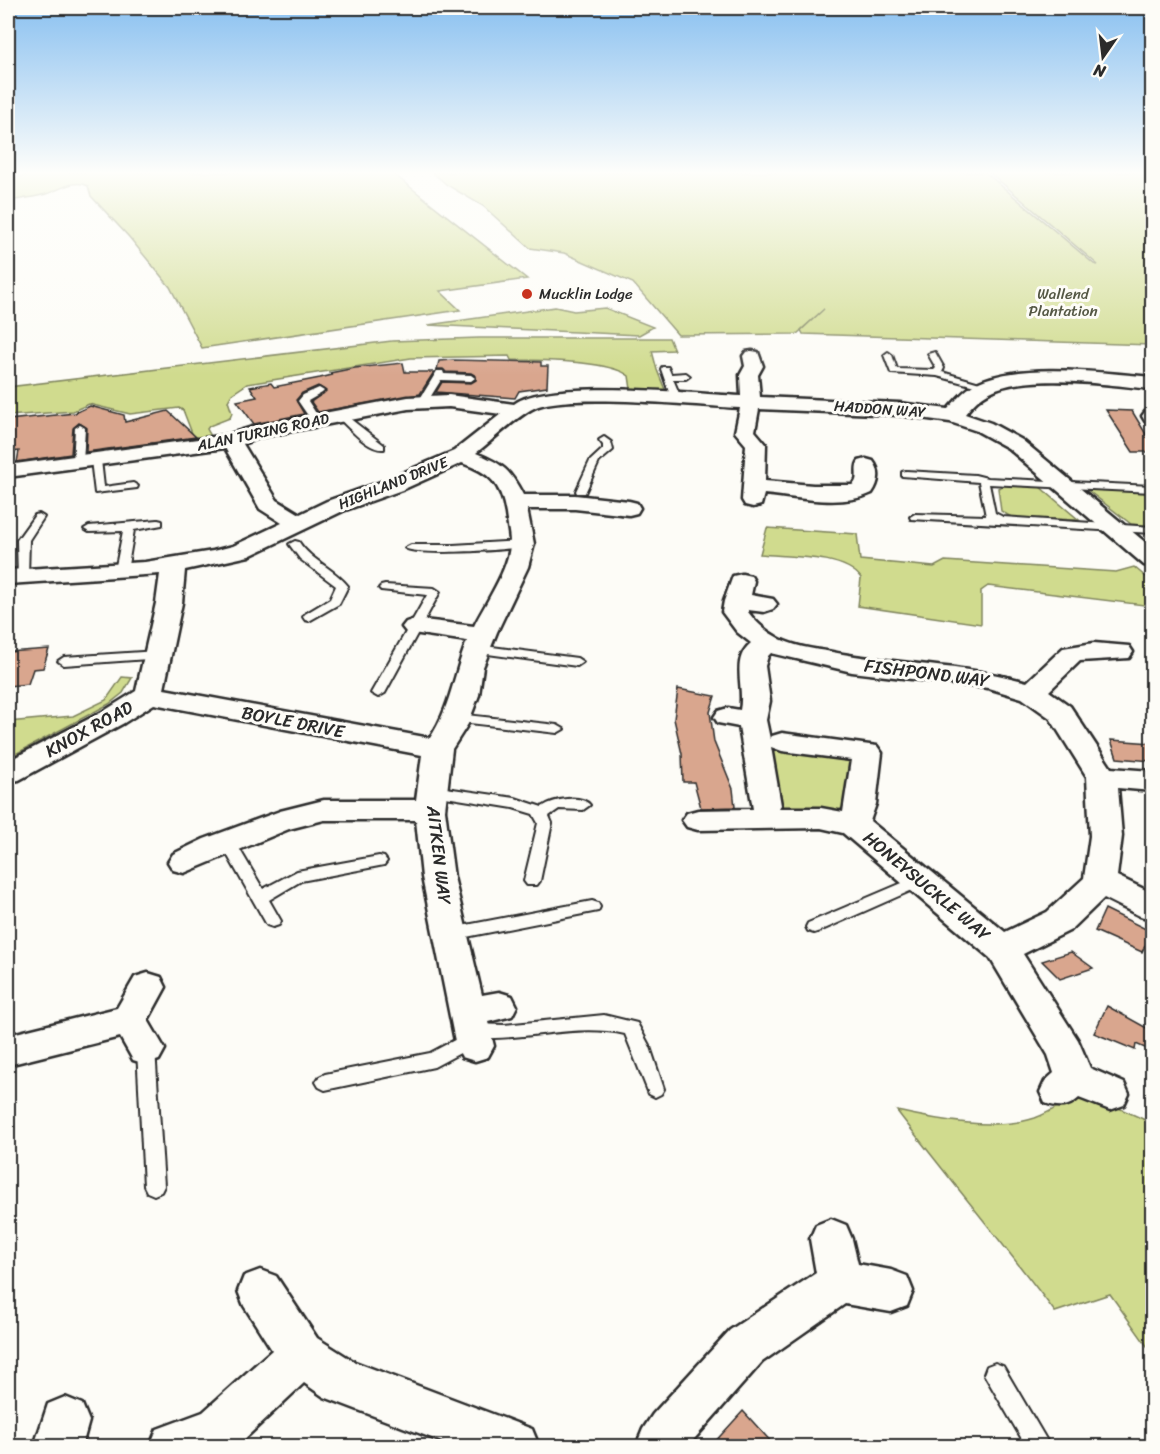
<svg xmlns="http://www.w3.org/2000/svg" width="1160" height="1454" font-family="Sriracha,sans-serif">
<rect width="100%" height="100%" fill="#fdfcf7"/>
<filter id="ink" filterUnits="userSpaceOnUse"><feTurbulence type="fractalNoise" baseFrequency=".0167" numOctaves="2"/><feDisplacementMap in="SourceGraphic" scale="12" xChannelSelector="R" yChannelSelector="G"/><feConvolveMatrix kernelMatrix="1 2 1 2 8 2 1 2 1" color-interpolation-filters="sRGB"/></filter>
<g filter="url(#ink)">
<g fill="#d0db8e" stroke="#7e835c" stroke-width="1.5">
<path d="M39,172H391L527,279L440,291L460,310L202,348L170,287L129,237L91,196L88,186C72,178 58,192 42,195C31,198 19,199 8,201V179Z"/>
<polygon points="432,172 985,172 1094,264 1098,265 989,172 1152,172 1152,345 803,334 801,330 824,309 797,334 678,335 633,283 564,253 530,248 483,206 447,185"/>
<polygon points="555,307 574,311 605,308 653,327 639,335 428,325"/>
<path d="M479,338H669L674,350L652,351L657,370L666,392L631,389L629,376C610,360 537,360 511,360L509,356L411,358L247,384L232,394L228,401L232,413L230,418L209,426L207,429L212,438L195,441L183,410L179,408L130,414L89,404L73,411L8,416V387L392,341Z"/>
<polygon points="1005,485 1040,487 1079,520 1011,517 1001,511 998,488"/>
<polygon points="1086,489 1152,493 1152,526 1131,524"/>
<path d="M767,528L857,534L860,560L934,567L945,561L1116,572L1134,567L1152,582V606L988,586L981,591V624L858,606L861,578C844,554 787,557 760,554Z"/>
<polygon points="122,677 132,678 123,693 109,704 8,758 8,722 73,716 106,700"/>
<polygon points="769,747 846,755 852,760 847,805 839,810 778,810"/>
<path d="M1081,1095L1103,1101L1152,1123V1353L1110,1294L1055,1312C1004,1244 949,1179 897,1111C937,1120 995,1131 1035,1118C1051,1112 1066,1101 1081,1095Z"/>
</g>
<g fill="#d9a68e" stroke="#2b2b2b" stroke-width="1.5">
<polygon points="453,360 541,362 541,366 548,366 547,387 519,391 515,398 436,392 442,382 471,383 476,380 476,376 471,373 446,372 443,369 437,369 439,361"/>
<polygon points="403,363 405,372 434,372 420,394 318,412 311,402 326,391 318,386 302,393 296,400 304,414 254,424 237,401 257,397 250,387 271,383 274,387 320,378 332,375 330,373 355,368"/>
<polygon points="90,406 124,415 125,422 168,411 196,437 86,452 87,428 79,423 73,428 71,454 17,462 19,451 11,452 12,444 8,445 8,420 75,413"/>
<polygon points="1106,410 1132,411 1152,444 1152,452 1133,452"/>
<polygon points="49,649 43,668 33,669 28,684 8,686 8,652"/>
<polygon points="678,689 715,696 710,712 714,742 733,789 735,807 701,808 694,782 683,782 682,754 674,719"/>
<polygon points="1111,740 1152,743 1152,761 1117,758"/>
<polygon points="1105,909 1152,932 1142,952 1095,931"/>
<polygon points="1071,952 1093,968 1060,979 1042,961"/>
<polygon points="1107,1006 1152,1031 1152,1051 1136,1044 1135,1050 1094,1033"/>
<polygon points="743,1411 775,1446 711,1446"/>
</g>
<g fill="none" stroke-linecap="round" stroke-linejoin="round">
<g stroke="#2b2b2b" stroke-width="4">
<g id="lane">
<polygon points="888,352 892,355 897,369 934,370 936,368 928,354 935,352 944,368 942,372 990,386 986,389 937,376 891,373 884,355"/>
<polygon points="662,367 668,367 671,374 686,373 690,376 686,379 673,379 681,398 679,400 671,398 661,369"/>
<polygon points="437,371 443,371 444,374 471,375 475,378 471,381 441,380 426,404 420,404 418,402"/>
<polygon points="319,388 324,391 322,393 308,401 321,421 316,424 313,423 298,401 303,395"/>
<path d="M338,414H344L384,445V449C368,451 350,428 338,418Z"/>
<polygon points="80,425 85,428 83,463 78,466 73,463 75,428"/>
<polygon points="604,437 611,442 613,450 599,462 585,493 577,493 576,491 590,461 603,449 603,445 599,440"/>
<polygon points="96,457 101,460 104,487 133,483 138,486 137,488 95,493 91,460"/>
<polygon points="906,471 975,475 987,478 1152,486 1152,492 989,484 995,513 1003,517 1152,527 1152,533 911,519 910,517 915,514 986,516 979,482 902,476 902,472"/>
<polygon points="39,514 44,517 29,540 28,576 22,579 18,578 17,540 35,515"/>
<polygon points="158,520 162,521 162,525 134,530 127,571 121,574 115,571 123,531 89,532 84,529 89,526"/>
<path d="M295,541L299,542C311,561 334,568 348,586L339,604L309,621L305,620L303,617L305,614L330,599L336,586L300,559L289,544Z"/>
<path d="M522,541L528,544L526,546C509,550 416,556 405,548L411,545H453Z"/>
<polygon points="385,585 434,588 440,592 385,693 378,697 371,693 427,595 381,590 379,588 381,586"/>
<polygon points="477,645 577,658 583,662 577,666 473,652 471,649 473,646"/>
<polygon points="158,651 162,652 164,655 162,658 64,665 58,661 64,657"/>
<polygon points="457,714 557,725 564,729 557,733 452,721 450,718"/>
<path d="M432,786L515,798L542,807C553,799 581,794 590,805L583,810L559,809L549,816L552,823L540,881L537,885H527L524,881L538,823L533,814L513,808L427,794L425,791L427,788Z"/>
<polygon points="228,837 233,838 263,889 297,871 379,856 384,857 387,861 384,865 379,866 301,881 269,900 281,921 279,925 273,927 267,925 220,842 223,838"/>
<polygon points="921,875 926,876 929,880 926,884 820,931 814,933 808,931 806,927 808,923"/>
<polygon points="592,901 598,903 600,907 598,911 451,940 445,938 443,934 445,930 451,928"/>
<path d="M604,1015L637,1023L650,1047L664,1089L661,1094L655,1097L649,1094L625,1034C578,1023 528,1040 479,1038L477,1044L434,1067L325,1090L319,1087L316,1082L319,1077L325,1074L430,1053L466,1034L464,1031L467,1026L473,1024L504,1025Z"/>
<polygon points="146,1042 152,1044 155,1049 164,1186 161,1192 154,1195 147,1192 144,1186 137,1049 140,1044"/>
<polygon points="995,1363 1003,1366 1050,1446 1026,1446 984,1374 987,1366"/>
</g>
</g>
<g stroke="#2b2b2b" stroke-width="5">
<g id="street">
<path d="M752,351L758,352L763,366L758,375L760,397L899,403L948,409C956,400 964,390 975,384C1019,361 1104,373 1152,377V389C1109,385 1028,372 990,392C980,397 972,405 965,414L991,423L1022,440L1152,548V567L1144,565L1008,448L977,431L950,422L899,415L759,409L755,431L766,444L765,481L813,485H852C861,480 853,468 859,461L866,459L873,461C881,471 879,483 872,493C841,508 797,497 764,494L761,505L753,507L745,505L742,500L746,445L735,432L740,408C699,406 564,392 534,408C516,417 493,440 476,453C503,464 510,470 523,495H575L629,501L637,503L640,508L637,513L629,515L575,509H527L534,544L528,567L497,632L483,667L479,695L468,724L452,749L445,810L454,877L482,995L499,992L512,996L517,1006L512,1016L488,1022L494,1046L488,1057L475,1061L462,1057L456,1046L422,877L416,820H324L289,829L184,873L173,870L168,862L173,854L204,839L280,811L324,800H416L422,755L154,704L124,723L19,780L8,782V761L104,711L136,691L156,603L160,574L8,584V570L145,562L213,551L233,546L282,523L260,509L225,448L8,477V465L227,435L256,426L408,397L449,395L514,404C548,378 693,394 741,396L740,375L745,366L743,356L746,352ZM449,407L501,414L454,451L386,480L327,501L300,514L277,500L243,444L261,437L408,409ZM462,463C490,473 501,483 506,514C507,523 510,533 510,542C511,566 485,604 474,626L415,619L406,622L402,627L406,632L467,641C454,674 450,709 430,738L164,689L182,603L185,570L249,556L343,511L402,490Z"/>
<polygon points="1152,410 1152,423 1145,421 1142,416 1145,412"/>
<path d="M742,574L751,576L754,581L751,595L773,599L777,604L773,609L764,612L748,610V612C755,621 764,630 775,636C790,646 814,649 832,652C897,665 963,664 1027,682L1063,648L1094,643L1129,646L1133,652L1129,658L1080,661L1049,691L1070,706L1111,768L1152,771V791L1118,788L1122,836L1117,876L1152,893V919L1140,916L1104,898L1071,930L1023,954L1078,1040L1090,1068L1124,1083L1129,1094L1124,1105L1110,1110L1079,1098C1068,1108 1059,1108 1045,1103L1040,1092L1045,1081L1054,1073L1048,1055L990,958L843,833L821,828L698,830L687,827L682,820L687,813L698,810L753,809L739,727L718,723L714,717L718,711L728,708L740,710C745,687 730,660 751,643L737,632L722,612L724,601L733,576ZM771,653L852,672L988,688L1022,698L1050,718L1087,777L1090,836L1084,878L1047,912L1005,932L870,821L876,804L882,753L877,746L782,733L772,736L770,739L766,720L770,701L765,666L768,656ZM771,747L782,751L851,760L843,812L821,808H779L781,805Z"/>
<polygon points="148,973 161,977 166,987 148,1020 165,1049 159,1060 146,1064 133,1060 120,1037 8,1065 8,1035 117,1008 135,977"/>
<polygon points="831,1219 846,1225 852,1239 858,1264 891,1270 907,1276 913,1291 907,1306 891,1312 845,1304 762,1362 688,1446 636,1446 643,1429 653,1414 730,1330 816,1273 810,1239 816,1225"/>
<polygon points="260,1270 276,1276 317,1338 355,1362 532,1429 539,1446 453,1446 324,1397 304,1383 237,1446 150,1446 157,1429 203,1412 272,1350 244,1306 238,1291 244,1276"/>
<polygon points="65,1397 82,1404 89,1421 82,1446 34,1446 48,1404"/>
</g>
</g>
<use href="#lane" fill="#fdfcf7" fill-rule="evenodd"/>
<use href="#street" fill="#fdfcf7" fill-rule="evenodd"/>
</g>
</g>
<linearGradient id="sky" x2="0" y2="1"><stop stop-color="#89c0f0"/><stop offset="0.46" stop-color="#fefefb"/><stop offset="1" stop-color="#fefefb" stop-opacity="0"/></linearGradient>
<rect width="1160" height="375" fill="url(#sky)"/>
<circle fill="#c8321e" stroke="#fdfcf7" stroke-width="2" cx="527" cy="294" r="6"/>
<g text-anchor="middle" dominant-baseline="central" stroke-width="6" stroke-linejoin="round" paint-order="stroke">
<g font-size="15" fill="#2b2b2b" stroke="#fdfcf7" text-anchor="start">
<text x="539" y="294">Mucklin Lodge</text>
</g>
<g font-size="15" fill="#545744" stroke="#fdfcf7">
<text x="1063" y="294">Wallend<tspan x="1063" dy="17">Plantation</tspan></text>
</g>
<g font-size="15" fill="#2b2b2b" stroke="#fdfcf7">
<text transform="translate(880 409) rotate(4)">HADDON WAY</text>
<text transform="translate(263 432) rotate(-12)">ALAN TURING ROAD</text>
<text transform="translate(393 483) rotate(-22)">HIGHLAND DRIVE</text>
</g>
<g font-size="18" fill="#2b2b2b" stroke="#fdfcf7">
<text transform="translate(927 673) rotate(7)">FISHPOND WAY</text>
<text transform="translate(293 722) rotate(11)">BOYLE DRIVE</text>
<text transform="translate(89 729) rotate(-29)">KNOX ROAD</text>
<text transform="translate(439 855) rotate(83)">AITKEN WAY</text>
<text transform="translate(927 886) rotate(40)">HONEYSUCKLE WAY</text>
</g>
</g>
<rect width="1160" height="1454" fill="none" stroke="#fdfcf7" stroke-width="30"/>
<rect x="15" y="15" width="1130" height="1424" fill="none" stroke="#2b2b2b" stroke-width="2" filter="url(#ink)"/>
<g transform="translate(1103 57) rotate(194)" stroke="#fdfcf7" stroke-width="4.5" paint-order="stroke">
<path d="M0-4.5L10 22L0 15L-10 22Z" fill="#2b2b2b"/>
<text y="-9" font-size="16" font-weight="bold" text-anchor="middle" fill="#2b2b2b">N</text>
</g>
</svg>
